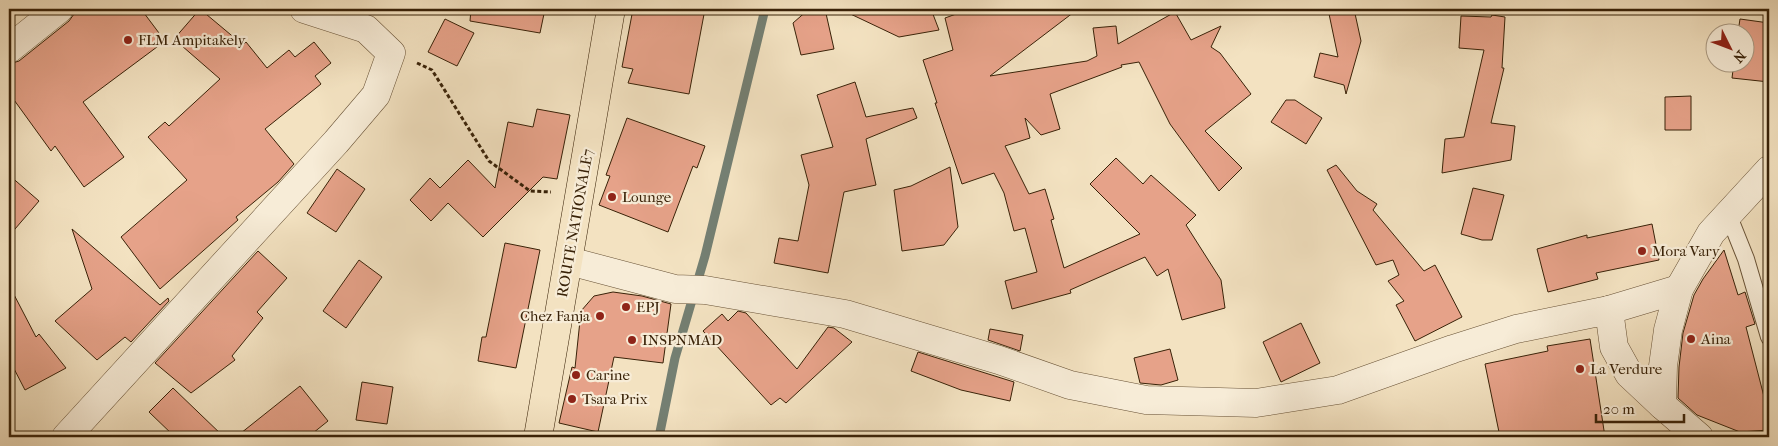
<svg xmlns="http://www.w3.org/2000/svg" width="1778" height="446" font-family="'IM FELL French Canon',serif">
<rect width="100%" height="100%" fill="#f3e2c1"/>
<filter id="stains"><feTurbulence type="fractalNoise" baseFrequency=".004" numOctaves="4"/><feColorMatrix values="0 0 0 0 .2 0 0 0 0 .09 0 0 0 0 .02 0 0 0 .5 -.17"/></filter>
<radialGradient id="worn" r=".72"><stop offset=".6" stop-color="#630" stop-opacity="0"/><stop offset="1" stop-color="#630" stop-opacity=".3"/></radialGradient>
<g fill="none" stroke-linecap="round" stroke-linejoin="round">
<polyline stroke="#747f72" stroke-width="9" points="659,437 675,358 705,256 765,9"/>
</g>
<g fill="#e6a289" stroke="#392208">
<polygon points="81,9 141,9 165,41 83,102 124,157 84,187 55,146 51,151 9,93 9,64 19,61 69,21 74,14"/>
<polygon points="200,9 243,45 246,42 267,68 289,50 295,57 314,42 331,63 315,76 321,84 265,129 294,164 278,182 236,217 238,220 160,289 121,237 187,180 148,137 165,122 169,126 220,79 174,39"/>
<polygon points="471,9 545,9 540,33 470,21"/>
<polygon points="633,9 705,9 689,94 628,83 633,69 622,67"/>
<polygon points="809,9 825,9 834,49 801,55 793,23"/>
<polygon points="840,9 931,9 939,30 899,37"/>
<polygon points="970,9 1078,9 990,76 1087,61 1097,56 1093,28 1116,26 1118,44 1175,12 1191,40 1221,26 1211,47 1220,53 1251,94 1205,131 1242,168 1219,191 1170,124 1139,62 1121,65 1122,67 1050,94 1060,129 1041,135 1025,118 1030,138 1005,146 1029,194 1045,189 1054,219 1051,220 1064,268 1140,234 1090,184 1116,158 1143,184 1151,175 1196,215 1186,225 1221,280 1225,308 1182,320 1168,269 1157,276 1145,257 1070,290 1071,293 1012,309 1005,281 1037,272 1025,228 1014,231 1004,193 994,173 962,184 935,103 937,103 923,60 953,50 945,18"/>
<polygon points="1328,9 1354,9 1361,41 1346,94 1344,85 1314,77 1320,53 1338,57"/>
<polygon points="1492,15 1505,17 1502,68 1504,68 1491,123 1515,126 1511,160 1442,173 1445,139 1464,137 1484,50 1459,48 1461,16 1491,17"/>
<polygon points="445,19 474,33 457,66 428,52"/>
<polygon points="1740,19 1769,23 1769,82 1732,78 1734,62 1746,62 1746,32 1738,32"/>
<polygon points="855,82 866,117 913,108 917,118 866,139 876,185 844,192 828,273 774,263 779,238 798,241 809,185 801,155 833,147 817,95"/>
<polygon points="1691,96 1691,130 1665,130 1665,97"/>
<polygon points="1286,100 1295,100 1322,118 1306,144 1271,122"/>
<polygon points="537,109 570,115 557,179 543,177 483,237 448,203 431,221 410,200 430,178 440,188 468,160 495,188 508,122 533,127"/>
<polygon points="627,118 705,146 697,168 693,166 668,232 599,205 610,176 606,175"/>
<polygon points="1336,165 1357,191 1377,204 1373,210 1424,271 1435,265 1462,317 1415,341 1396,305 1404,301 1388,281 1399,275 1393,260 1376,265 1327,170"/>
<polygon points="950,167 958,227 944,245 902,251 894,190 911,186"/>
<polygon points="337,169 365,189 336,232 307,213"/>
<polygon points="9,175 39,201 9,236"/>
<polygon points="1473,188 1504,195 1492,240 1482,240 1461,234"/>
<polygon points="1652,224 1659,260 1596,273 1598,279 1548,292 1537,249 1587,235 1587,238"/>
<polygon points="72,229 160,305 168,298 169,301 131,342 125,337 97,360 55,321 92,289"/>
<polygon points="505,243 540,250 516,368 478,361 482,337 486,337"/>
<polygon points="1724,250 1738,295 1745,292 1755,324 1746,327 1769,416 1769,430 1740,432 1697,415 1678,398 1679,367 1683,333 1694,295 1703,279"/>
<polygon points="258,251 287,278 257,312 263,318 232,356 235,360 191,393 155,363"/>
<polygon points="359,260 382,277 346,328 323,311"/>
<polygon points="9,285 36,337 39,334 66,368 25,390 9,359"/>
<polygon points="613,292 642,296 671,304 663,363 614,357 598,432 559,423 572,367 575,368 581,311 594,296"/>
<polygon points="738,311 746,313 797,369 828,327 834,328 852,342 786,403 780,398 771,405 703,331 722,314 728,321"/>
<polygon points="1301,323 1320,363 1281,382 1263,342"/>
<polygon points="990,329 1023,335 1020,351 988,340"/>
<polygon points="1590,339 1605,437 1500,437 1485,364 1548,351 1547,346"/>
<polygon points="1170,349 1178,380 1161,385 1140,383 1134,358"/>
<polygon points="918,352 1014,382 1010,401 961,390 911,371"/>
<polygon points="362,382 393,387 387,424 356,420"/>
<polygon points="300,386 328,421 308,437 236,437"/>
<polygon points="173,388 224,437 175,437 149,412"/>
</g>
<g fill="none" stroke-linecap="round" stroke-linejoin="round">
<g stroke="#685236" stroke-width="18">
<polyline id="service" points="1728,214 1746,259 1769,337"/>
</g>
<g stroke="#685236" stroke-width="29">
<g id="minor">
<polyline points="9,49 59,9"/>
<polyline points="569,261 675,289 705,290 845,314 999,360 1070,385 1146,400 1256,403 1338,390 1453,349 1516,329 1609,310 1614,347 1629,374 1662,405"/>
<polyline points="1609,310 1679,289"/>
<polyline points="66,437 336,142 376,95 391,53 366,29 304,9"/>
<polyline points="1699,437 1662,405 1663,366 1668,330 1679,289 1711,233 1769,170"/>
</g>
</g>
<g stroke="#392208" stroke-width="29">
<polyline id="primary" points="538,437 611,9"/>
</g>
<polyline stroke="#392208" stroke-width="3" stroke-dasharray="4 2.5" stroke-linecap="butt" points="417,63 432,70 489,161 530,191 551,192"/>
<use href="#service" stroke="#f7ecd7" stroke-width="16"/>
<use href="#minor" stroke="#f7ecd7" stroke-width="28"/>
<use href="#primary" stroke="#f3e2c1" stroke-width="28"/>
</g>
<g fill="#8f2418" stroke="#f7ecd7" stroke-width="2">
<circle cx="128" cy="40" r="5"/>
<circle cx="612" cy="197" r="5"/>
<circle cx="1642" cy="251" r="5"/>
<circle cx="626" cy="307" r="5"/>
<circle cx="600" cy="316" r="5"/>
<circle cx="1691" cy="339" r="5"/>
<circle cx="632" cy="340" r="5"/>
<circle cx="1580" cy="369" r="5"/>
<circle cx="576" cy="375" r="5"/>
<circle cx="572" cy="399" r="5"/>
</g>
<g text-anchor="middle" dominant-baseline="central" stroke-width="4.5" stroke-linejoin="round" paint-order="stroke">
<g font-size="15" fill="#392208" stroke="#f7ecd7" text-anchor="start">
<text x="138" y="40">FLM Ampitakely</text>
<text x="622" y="197">Lounge</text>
<text x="1652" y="251">Mora Vary</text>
<text x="636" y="307">EPJ</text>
<text x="590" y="316" text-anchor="end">Chez Fanja</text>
<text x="1701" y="339">Aina</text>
<text x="642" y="340">INSPNMAD</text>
<text x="1590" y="369">La Verdure</text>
<text x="586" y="375">Carine</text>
<text x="582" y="399">Tsara Prix</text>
</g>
<g font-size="15" fill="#392208" stroke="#f7ecd7">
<text transform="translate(575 223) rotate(-80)">ROUTE NATIONALE7</text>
</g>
</g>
<rect width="1778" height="446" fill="none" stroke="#f3e2c1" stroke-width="30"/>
<rect x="10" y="10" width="1758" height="426" fill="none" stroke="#392208" stroke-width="2.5"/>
<rect x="15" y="15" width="1748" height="416" fill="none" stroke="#392208"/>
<g transform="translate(1730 48) rotate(132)"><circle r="24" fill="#f7ecd7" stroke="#ab9b84"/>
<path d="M0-4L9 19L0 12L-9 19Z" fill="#8f2418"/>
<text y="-8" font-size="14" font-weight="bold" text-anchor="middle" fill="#392208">N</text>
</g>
<path d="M1596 414v8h88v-8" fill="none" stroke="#392208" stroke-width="2.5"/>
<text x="1603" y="414" font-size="15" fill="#392208" stroke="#f7ecd7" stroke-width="4" paint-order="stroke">20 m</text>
<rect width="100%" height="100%" filter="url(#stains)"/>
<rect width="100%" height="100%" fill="url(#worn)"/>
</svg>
